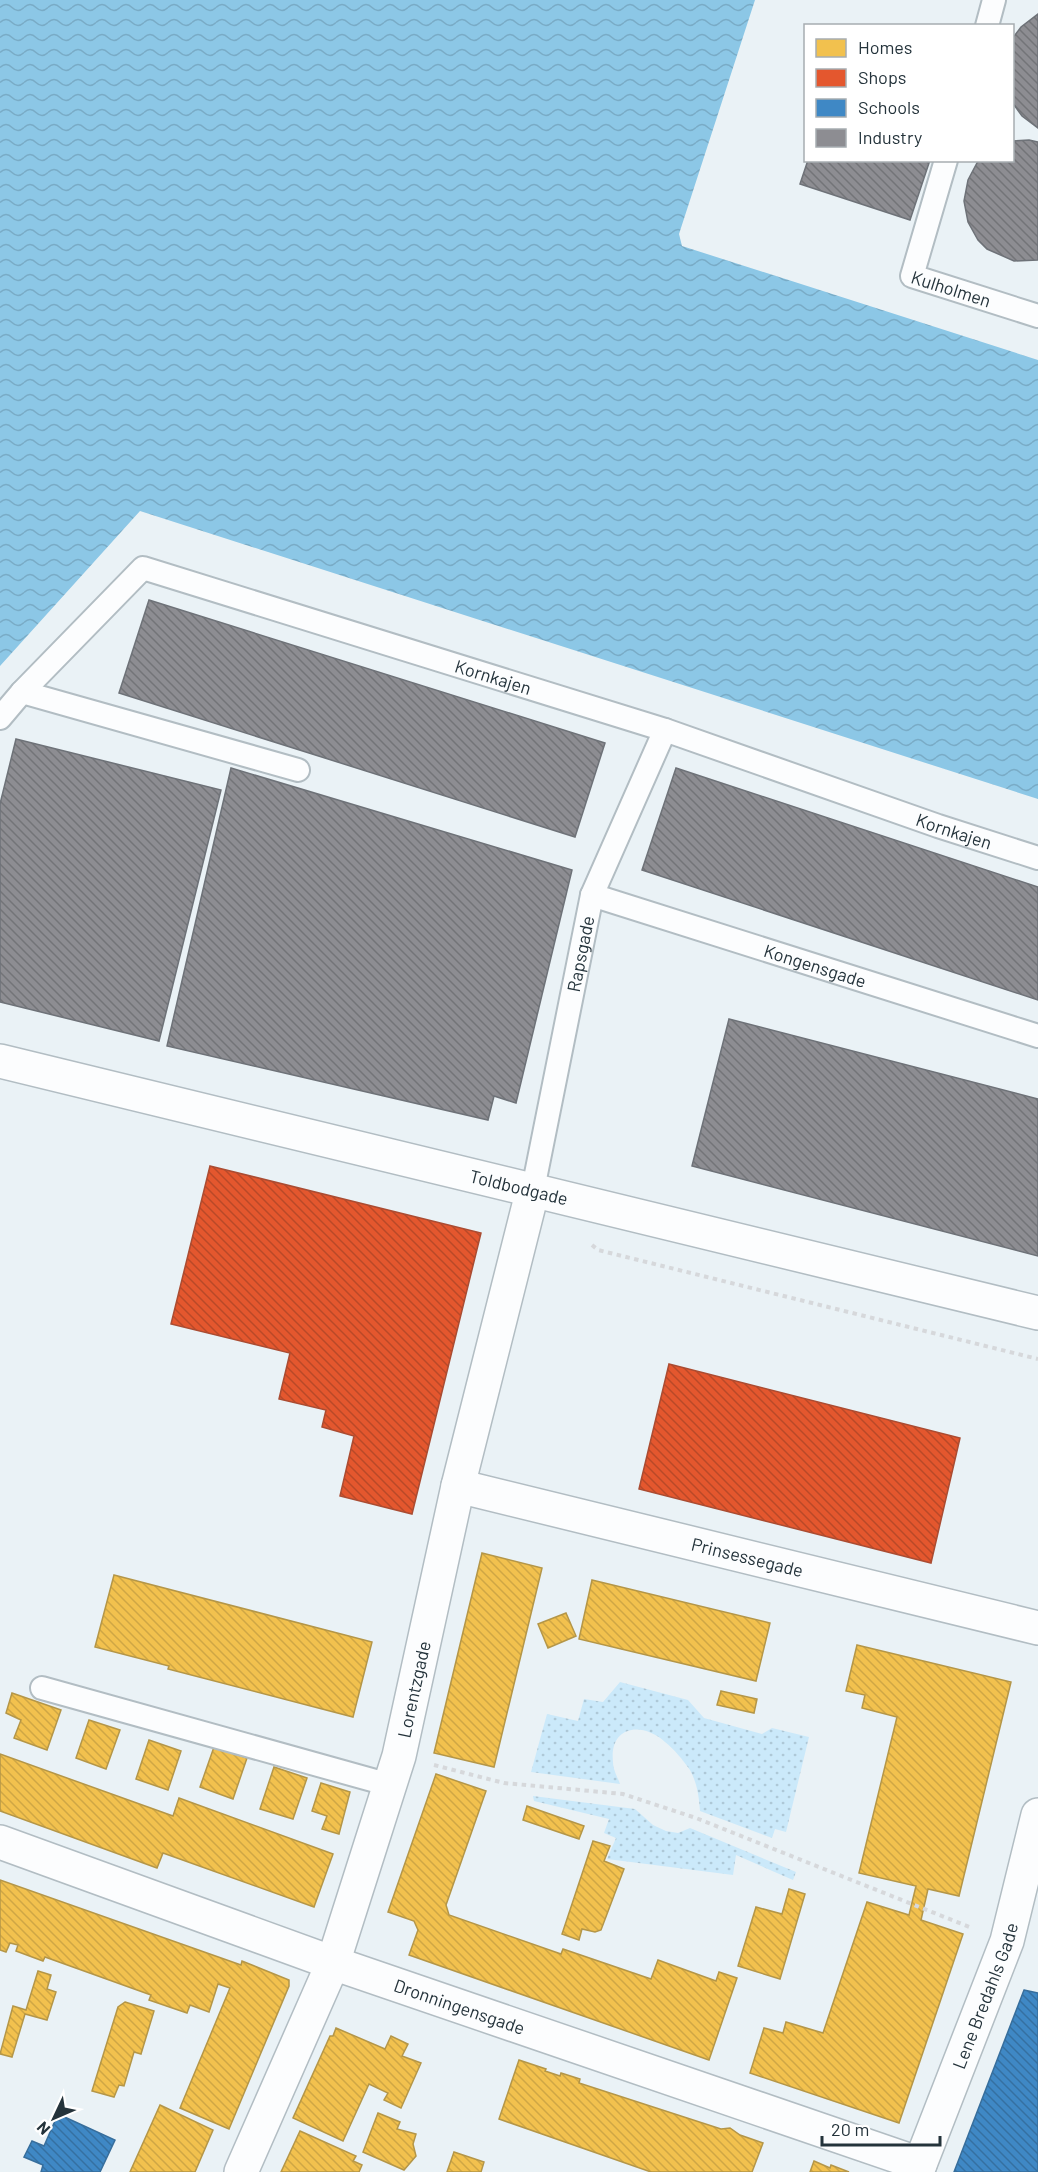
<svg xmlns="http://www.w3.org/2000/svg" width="1038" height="2172" font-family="Barlow,sans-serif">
<defs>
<pattern id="grass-dots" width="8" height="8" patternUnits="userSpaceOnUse" patternTransform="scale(1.5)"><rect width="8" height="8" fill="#cbe9fa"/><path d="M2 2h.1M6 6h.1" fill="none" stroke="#aec8d7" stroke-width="1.8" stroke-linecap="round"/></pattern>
<pattern id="water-waves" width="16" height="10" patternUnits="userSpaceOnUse" patternTransform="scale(1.5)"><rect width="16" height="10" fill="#8cc7e6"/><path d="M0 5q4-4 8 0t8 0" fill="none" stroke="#79abc6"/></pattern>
<pattern id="homes-back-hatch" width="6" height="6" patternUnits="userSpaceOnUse" patternTransform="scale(1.5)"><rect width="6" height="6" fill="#f2c14e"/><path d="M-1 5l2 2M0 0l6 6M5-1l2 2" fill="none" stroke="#cfa645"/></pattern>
<pattern id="shops-back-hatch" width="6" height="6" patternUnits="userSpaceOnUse" patternTransform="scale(1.5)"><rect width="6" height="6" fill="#e4572e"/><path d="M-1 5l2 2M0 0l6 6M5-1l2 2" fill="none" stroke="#b94928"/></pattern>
<pattern id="schools-back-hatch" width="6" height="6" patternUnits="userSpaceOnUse" patternTransform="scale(1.5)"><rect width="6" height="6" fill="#3f88c5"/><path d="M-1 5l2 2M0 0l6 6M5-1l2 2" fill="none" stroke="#3570a1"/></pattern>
<pattern id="industry-back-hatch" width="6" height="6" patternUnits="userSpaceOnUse" patternTransform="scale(1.5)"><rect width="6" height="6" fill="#8d8d92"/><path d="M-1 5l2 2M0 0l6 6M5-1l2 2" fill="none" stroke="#737478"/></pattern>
</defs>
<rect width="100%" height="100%" fill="#eaf2f6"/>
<g fill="url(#grass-dots)">
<path d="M620,1682L688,1700L704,1718L762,1734L772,1728L809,1737L786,1832L775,1829L772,1838L700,1811C699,1796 697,1783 690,1770C683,1760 674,1749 665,1742C642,1721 609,1726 613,1762C613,1770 618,1778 620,1784L531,1772L547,1714L578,1721L584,1699L603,1702Z"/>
<polygon points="533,1796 635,1809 653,1825 666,1831 678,1833 690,1828 796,1872 793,1880 736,1855 733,1875 607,1859 616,1838 604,1833 609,1819 534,1801"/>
</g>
<polygon fill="url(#water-waves)" points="0,0 755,0 679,234 682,246 1038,360 1038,799 140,511 0,666"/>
<g fill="url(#homes-back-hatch)" stroke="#b49648" stroke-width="1.5">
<polygon points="482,1553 542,1568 494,1767 434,1753"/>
<polygon points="114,1575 372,1642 353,1717 168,1669 169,1666 95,1647"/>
<polygon points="592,1580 770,1623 756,1681 579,1639"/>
<polygon points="566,1613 576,1636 548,1648 538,1624"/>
<polygon points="857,1645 1011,1682 959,1896 928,1889 921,1920 963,1934 899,2123 750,2073 764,2028 783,2033 786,2022 823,2033 867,1902 909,1915 916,1886 859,1873 897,1717 862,1708 865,1695 846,1691"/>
<polygon points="721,1691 757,1699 754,1713 717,1705"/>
<polygon points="12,1693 61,1710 47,1750 14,1738 21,1720 6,1713"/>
<polygon points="89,1720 120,1730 106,1769 76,1758"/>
<polygon points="149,1740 181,1751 168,1790 136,1779"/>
<polygon points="214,1747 247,1758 233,1799 200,1787"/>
<polygon points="0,1754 173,1816 179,1798 333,1854 314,1907 163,1853 157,1868 0,1811"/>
<polygon points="274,1767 307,1778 293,1819 260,1809"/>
<polygon points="436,1774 486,1791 446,1905 449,1915 561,1954 563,1949 651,1979 658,1960 716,1981 719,1972 737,1978 709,2060 409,1955 418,1930 414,1921 388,1912"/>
<polygon points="321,1783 350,1792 339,1834 322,1829 327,1816 312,1811"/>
<polygon points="527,1806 584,1826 579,1839 523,1820"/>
<polygon points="593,1841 610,1846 604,1861 624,1869 601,1930 595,1932 582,1929 579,1940 562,1934"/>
<polygon points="0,1880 241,1965 242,1961 289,1980 289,1986 229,2129 180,2108 230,1988 218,1984 209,2012 190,2005 187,2013 149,2000 151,1995 45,1957 43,1961 16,1951 18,1945 10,1943 6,1952 0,1950"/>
<polygon points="789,1889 805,1894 780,1979 738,1966 756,1907 782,1914"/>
<polygon points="38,1971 51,1975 47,1989 56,1992 47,2020 25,2014 12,2057 0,2054 13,2006 26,2010"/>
<polygon points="125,2002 154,2011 141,2054 134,2052 124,2086 119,2085 114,2097 92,2091 118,2007"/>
<polygon points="336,2028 385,2049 391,2036 408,2044 402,2056 421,2063 401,2108 384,2100 388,2093 369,2084 343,2141 293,2118 330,2036 333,2036"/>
<polygon points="519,2060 546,2069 545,2071 560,2076 561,2073 580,2079 579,2083 721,2129 730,2128 740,2135 763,2143 752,2172 651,2172 499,2119"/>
<polygon points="160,2105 213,2130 195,2172 130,2172"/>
<polygon points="378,2113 400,2122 397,2129 416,2134 413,2144 416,2156 404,2170 363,2152"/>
<polygon points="300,2131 356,2156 353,2161 362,2165 359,2172 281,2172"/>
<polygon points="454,2152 484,2162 481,2172 447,2172"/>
<polygon points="814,2161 830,2168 831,2165 849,2172 810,2172"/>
</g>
<g fill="url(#shops-back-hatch)" stroke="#aa4c32" stroke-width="1.5">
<polygon points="210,1166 481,1233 412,1514 340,1496 354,1436 322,1427 326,1410 279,1399 290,1353 171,1324"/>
<polygon points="669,1364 960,1438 931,1563 639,1489"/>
</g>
<g fill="url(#schools-back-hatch)" stroke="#376e9c" stroke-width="1.5">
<polygon points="1024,1990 1038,1993 1038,2172 954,2172"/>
<polygon points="58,2114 115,2140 100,2172 41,2172 43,2165 24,2157 32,2141 44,2146"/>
</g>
<g fill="url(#industry-back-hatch)" stroke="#6e7278" stroke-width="1.5">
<polygon points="1038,14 1038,128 1022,116 1012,102 1012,39 1021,27"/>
<polygon points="1029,140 1038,142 1038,260 1014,261 987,249 978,240 968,222 964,201 968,180 977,163 980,160 1012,160 1012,141"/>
<polygon points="808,160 930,160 910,220 800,184"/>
<polygon points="149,600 605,743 575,837 119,693"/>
<polygon points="16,739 221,790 159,1041 0,1002 0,804"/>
<polygon points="231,768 572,870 516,1103 494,1096 488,1120 167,1046"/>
<polygon points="676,768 1038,887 1038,1000 642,870"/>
<polygon points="729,1019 1038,1099 1038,1256 692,1166"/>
</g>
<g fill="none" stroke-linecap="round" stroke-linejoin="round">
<g stroke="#b2bdc3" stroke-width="26">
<g id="service">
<polyline points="987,26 994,0"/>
<path id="s1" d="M946,160L912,276L1038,316"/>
<polyline points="22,692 298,770"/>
<path id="s2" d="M0,718L22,692L143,568L665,730L938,826L1038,858"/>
<path id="s3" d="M592,895L1038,1036"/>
<path id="s4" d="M533,1189L592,895L665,730"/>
<polyline points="42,1688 390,1785"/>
</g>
</g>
<g stroke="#b2bdc3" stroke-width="36">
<g id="minor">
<path id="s5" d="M458,1486L1038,1628"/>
<path id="s6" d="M0,1842L333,1963L920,2164"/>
<path id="s7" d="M241,2172L333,1963L399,1756L458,1486L533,1189"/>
<path id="s8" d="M917,2172L1007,1941L1038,1815"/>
</g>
</g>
<g stroke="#b2bdc3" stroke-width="36">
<g id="tertiary">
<path id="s9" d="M0,1061L1038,1313"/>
</g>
</g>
<g stroke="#d6d8db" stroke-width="4" stroke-dasharray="4.5 4.5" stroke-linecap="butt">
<polyline points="592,1245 598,1250 1038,1359"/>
<polyline points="434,1765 504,1783 623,1794 696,1818 972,1928"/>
</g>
<use href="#service" stroke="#fcfdfe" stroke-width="22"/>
<use href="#minor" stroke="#fcfdfe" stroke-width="33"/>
<use href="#tertiary" stroke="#fcfdfe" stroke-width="33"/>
</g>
<g text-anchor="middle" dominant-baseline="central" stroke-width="6" stroke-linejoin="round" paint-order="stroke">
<g font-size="18" fill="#24333b" stroke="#fff">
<text stroke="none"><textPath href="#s1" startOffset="162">Kulholmen</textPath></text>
<text stroke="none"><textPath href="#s2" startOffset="574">Kornkajen</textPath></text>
<text stroke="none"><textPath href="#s2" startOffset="1060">Kornkajen</textPath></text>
<text stroke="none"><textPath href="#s4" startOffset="240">Rapsgade</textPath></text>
<text stroke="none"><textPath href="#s3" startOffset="234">Kongensgade</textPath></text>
<text stroke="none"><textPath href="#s9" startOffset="534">Toldbodgade</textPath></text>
<text stroke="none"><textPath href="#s5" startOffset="298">Prinsessegade</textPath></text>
<text stroke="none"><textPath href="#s7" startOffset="514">Lorentzgade</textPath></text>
<text stroke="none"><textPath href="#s8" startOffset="189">Lene Bredahls Gade</textPath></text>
<text stroke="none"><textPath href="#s6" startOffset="488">Dronningensgade</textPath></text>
</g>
</g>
<rect x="804" y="24" width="210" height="138" fill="#ffffff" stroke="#a7adb1" stroke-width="1.5"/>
<rect x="816" y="39" width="30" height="18" fill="#f2c14e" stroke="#a7adb1" stroke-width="1.5"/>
<text x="858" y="54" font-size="18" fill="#24333b">Homes</text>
<rect x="816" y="69" width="30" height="18" fill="#e4572e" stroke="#a7adb1" stroke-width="1.5"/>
<text x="858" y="84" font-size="18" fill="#24333b">Shops</text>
<rect x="816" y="99" width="30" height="18" fill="#3f88c5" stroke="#a7adb1" stroke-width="1.5"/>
<text x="858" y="114" font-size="18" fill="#24333b">Schools</text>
<rect x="816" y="129" width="30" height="18" fill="#8d8d92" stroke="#a7adb1" stroke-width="1.5"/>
<text x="858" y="144" font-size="18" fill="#24333b">Industry</text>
<g transform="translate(54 2118) rotate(226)" stroke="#ffffff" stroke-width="4.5" paint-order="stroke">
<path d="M0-4.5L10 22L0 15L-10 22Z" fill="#24333b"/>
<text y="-9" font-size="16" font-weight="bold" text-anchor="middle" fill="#24333b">N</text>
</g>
<path d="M822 2136v9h118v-9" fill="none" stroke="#24333b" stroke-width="3"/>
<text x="831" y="2136" font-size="18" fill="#24333b" stroke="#ffffff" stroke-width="4.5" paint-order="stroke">20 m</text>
</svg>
